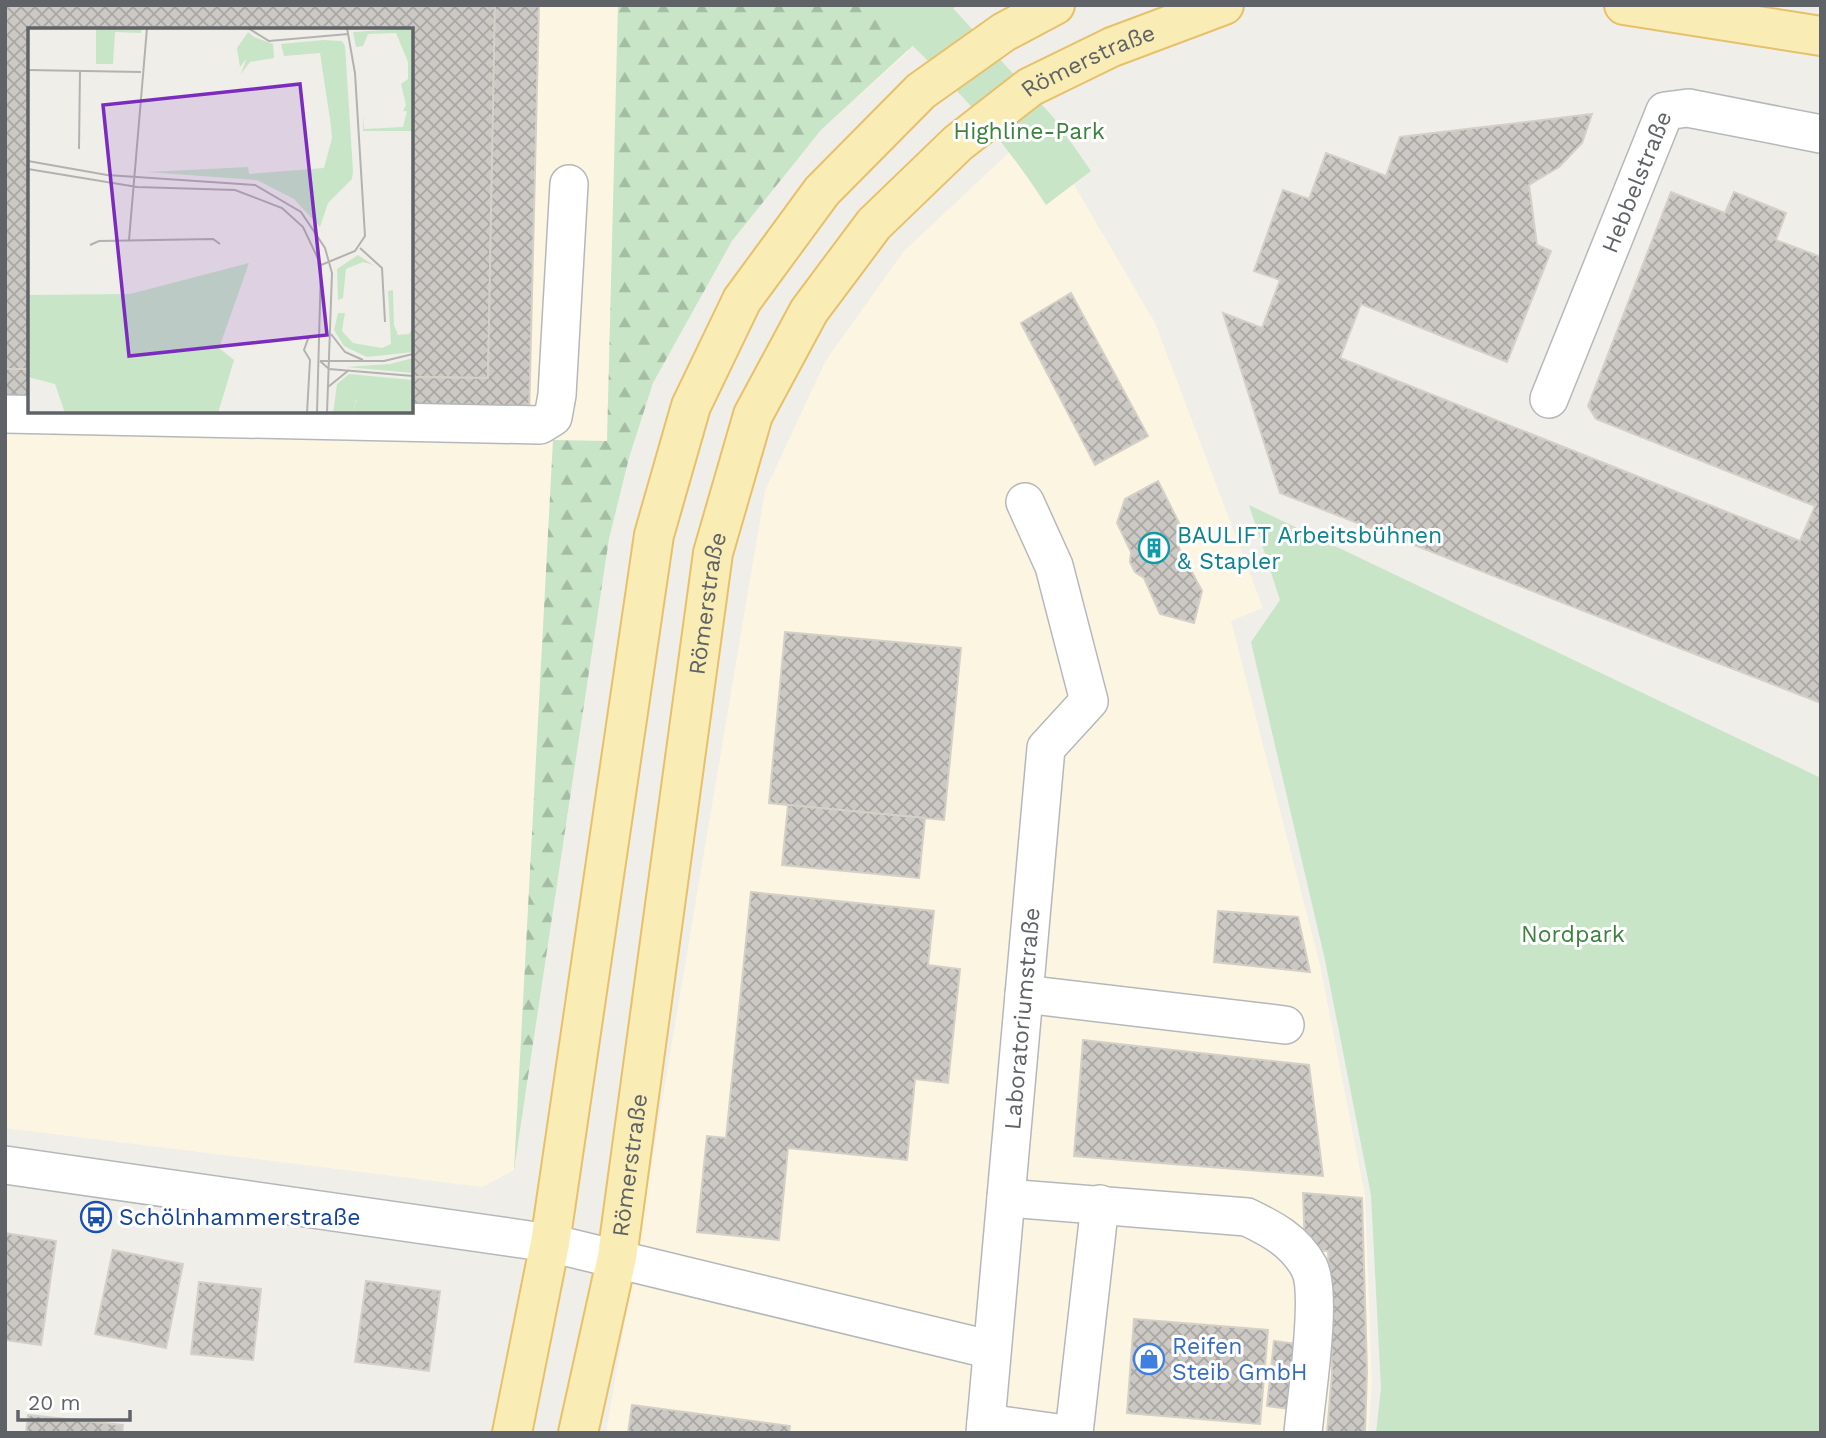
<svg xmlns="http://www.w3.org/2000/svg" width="1826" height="1438" font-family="'Work Sans',sans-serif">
<defs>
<pattern id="forest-firs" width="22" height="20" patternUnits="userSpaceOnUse" patternTransform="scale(1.75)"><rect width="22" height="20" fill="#c8e5c7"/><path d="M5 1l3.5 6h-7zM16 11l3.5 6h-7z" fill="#a6bda5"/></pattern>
<pattern id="building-cross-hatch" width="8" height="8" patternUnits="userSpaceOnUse" patternTransform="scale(1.75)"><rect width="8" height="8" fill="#ccc9c5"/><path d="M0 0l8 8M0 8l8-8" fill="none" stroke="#a9a7a4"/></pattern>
</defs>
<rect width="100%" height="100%" fill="#f0eee8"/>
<g fill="#fcf5e2" fill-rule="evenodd">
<path d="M5,5H870L909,51L821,130L732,241L653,383L629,458L609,539L514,1170L482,1187L5,1128ZM30,30H411V411H30Z"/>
<polygon points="1032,131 1066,171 1155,323 1263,608 1231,621 1320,965 1365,1196 1372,1383 1368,1433 606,1433 765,491 826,360 904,251"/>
</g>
<polygon fill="url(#forest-firs)" points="618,5 957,5 821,130 732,241 653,383 629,458 609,539 514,1170 553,440 607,441"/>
<g fill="#c8e5c7">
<path d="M880,5H950L1054,118L1091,171L1046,205C999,131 940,69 875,11Z"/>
<polygon points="1249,505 1821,778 1821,1433 1376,1433 1381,1388 1371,1195 1325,960 1251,642 1280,600"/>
</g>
<g fill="url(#building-cross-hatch)" stroke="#d5d0c7" stroke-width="2">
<polygon points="5,5 495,5 488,378 411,377 411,30 30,30 30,369 5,369"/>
<polygon points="495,5 539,5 529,418 411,411 411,377 488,378"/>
<polygon points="1592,114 1582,143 1559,167 1529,185 1537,245 1551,251 1507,362 1361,304 1340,358 1800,541 1815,506 1596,419 1588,406 1671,192 1725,213 1734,192 1786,213 1776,240 1821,257 1821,703 1280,493 1223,313 1262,328 1280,280 1254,271 1283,190 1309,199 1326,153 1386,176 1400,137"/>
<polygon points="1071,293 1148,436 1095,465 1021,323"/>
<rect x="5" y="369" width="25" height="39"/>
<polygon points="1158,481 1180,525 1177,544 1202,591 1194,623 1160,614 1144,578 1135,572 1130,562 1131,552 1117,523 1125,499"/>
<polygon points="785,632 961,648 944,820 769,803"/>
<polygon points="788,805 925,818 919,878 782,865"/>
<polygon points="751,892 934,911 928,965 960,969 948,1083 915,1079 907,1160 788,1148 779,1240 697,1232 707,1136 726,1138"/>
<polygon points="1218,911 1298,917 1310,972 1214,962"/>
<polygon points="1083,1040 1309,1065 1323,1176 1074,1156"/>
<polygon points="1303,1193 1362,1198 1367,1371 1365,1433 1327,1433 1332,1373 1328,1251 1305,1250"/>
<polygon points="5,1233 56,1241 41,1345 5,1340"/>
<polygon points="113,1250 183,1264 166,1348 95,1334"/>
<polygon points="366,1281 440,1291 429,1371 355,1362"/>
<polygon points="199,1282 261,1289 253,1360 191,1354"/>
<polygon points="1134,1319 1268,1330 1260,1424 1127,1413"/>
<polygon points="1274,1341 1305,1345 1298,1410 1267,1406"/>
<polygon points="632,1405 790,1426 789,1433 628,1433"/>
<polygon points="28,1415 123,1425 122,1433 26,1433"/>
</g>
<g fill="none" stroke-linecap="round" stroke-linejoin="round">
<g stroke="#b5b8bb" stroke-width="40">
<g id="minor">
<path id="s1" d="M1549,399L1665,111L1688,108L1821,134"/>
<polyline points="5,414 540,425 553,417 557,395 569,184"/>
<polyline points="1024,994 1285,1025"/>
<polyline points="5,1165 550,1243 992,1350"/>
<path d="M1006,1198L1247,1217C1272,1229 1295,1241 1309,1267C1323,1294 1306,1398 1303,1433"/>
<polyline points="986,1423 1058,1433"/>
<path id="s2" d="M985,1433L1046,748L1089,701L1054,566L1025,502"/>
<polyline points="1074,1433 1100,1204"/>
</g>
</g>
<g stroke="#e7c06a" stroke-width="42">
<g id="major">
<polyline points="1624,5 1821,36"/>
<polyline points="512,1433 550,1243 654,535 691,406 742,300 822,191 921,91 1004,32 1055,5"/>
<path id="s3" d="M578,1433L617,1257L713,553L753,415L809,311L874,224L958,143L1030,87L1112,47L1224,5"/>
</g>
</g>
<use href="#minor" stroke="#fff" stroke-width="37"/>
<use href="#major" stroke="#f9ecb4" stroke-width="38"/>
</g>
<defs>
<g id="building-ring" transform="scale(1.575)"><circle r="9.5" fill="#fff" stroke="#0f9aa8" stroke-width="1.5"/><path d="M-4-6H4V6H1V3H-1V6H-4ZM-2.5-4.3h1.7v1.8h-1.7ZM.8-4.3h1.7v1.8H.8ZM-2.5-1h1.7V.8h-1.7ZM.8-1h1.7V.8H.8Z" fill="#0f9aa8"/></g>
<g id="bus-ring" transform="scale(1.575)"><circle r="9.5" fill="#fff" stroke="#1a4fb4" stroke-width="1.5"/><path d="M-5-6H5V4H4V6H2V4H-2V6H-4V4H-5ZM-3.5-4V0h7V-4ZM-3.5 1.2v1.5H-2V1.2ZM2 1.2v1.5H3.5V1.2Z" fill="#1a4fb4"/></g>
<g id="shop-ring" transform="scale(1.575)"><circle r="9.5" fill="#fff" stroke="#3f7fe0" stroke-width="1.5"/><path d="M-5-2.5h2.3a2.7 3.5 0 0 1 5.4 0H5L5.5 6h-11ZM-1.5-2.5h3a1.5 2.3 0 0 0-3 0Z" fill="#3f7fe0"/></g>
</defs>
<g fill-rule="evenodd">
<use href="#building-ring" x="1154" y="548"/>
<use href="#bus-ring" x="96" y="1217"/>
<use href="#shop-ring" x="1149" y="1359"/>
</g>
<g text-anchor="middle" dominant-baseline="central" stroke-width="6" stroke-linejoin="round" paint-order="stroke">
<g font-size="23" fill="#5f6367" stroke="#fff">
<text stroke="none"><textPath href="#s3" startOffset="1533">Römerstraße</textPath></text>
<text stroke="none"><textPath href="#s1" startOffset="234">Hebbelstraße</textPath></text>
<text stroke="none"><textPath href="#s3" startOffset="840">Römerstraße</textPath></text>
<text stroke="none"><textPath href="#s2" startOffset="416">Laboratoriumstraße</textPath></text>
<text stroke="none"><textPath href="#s3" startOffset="273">Römerstraße</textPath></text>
</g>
<g font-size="23" fill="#3c813d" stroke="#fff">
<text x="1029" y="131">Highline-Park</text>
<text x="1573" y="934">Nordpark</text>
</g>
<g font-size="23" fill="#0d838f" stroke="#fff" text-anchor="start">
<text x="1177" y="535">BAULIFT Arbeitsbühnen<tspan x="1177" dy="26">&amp; Stapler</tspan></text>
</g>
<g font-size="23" fill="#164399" stroke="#fff" text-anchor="start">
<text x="119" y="1217">Schölnhammerstraße</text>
</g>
<g font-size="23" fill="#366cbe" stroke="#fff" text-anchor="start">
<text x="1172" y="1346">Reifen<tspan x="1172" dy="26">Steib GmbH</tspan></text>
</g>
</g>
<g transform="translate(28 28)">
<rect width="385" height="385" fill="#f0eee8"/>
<path d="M68,0H114L113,5L87,4L85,36H68ZM220,4L226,9L222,26L212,39L209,20ZM295,12L297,23L303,98L292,25L256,28L253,16ZM330,227L345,237L335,234L318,241L315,270L310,272L309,241ZM365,262L366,297L370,307L381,306L385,299V324L339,329L316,318L306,302L310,285H317L314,303L325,315L354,320L363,316L360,263ZM385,330V345L318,339L362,336ZM321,346L385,352V383L382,366L328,372L325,385H305L309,356Z" fill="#c8e5c7"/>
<path d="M385,0V103H335L336,86V101L375,99L379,83H375L378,77L373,56L380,51V34L368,5L340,6L335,18L328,19L325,4ZM226,9L245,16L246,30L222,34L213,46ZM295,12L314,13L317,18L325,143L324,151L300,175L292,199L266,171L229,152L119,144L220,139L221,146L296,140L304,110ZM362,352L382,366L385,385H325L328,373Z" fill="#c8e5c7"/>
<path d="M221,235L191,320L206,332L190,385H37L27,356L0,349V267L102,266Z" fill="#c8e5c7"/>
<path fill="none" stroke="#b2b2b0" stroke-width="2" d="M220,0L241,13L320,6M0,42L113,44M51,121L52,42M0,133L79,147L227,157L273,184L297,220L304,245L299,385M0,141L109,159L207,162L254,180L275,199L293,237L289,385M101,212L119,0M62,217L71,213L185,211L192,216M332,220L354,240L357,294M293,237L327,223L337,208L327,45L319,0M303,306L317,324L335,332M292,333L301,341L385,348M292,333H356L385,326M300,359L321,342M279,385L282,332L276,322L281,308"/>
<path fill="#7b2cbf" fill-opacity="0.15" stroke="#7b2cbf" stroke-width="3.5" d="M272,56L299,307L101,328L75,77Z"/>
<rect width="385" height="385" fill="none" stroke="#5f6367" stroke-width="3.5"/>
</g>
<rect width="1826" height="1438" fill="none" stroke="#5f6367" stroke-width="14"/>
<path d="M18 1410v10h112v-10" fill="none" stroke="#5f6367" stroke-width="3.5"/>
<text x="28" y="1410" font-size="21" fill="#5f6367" stroke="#ffffff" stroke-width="5" paint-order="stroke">20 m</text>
</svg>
